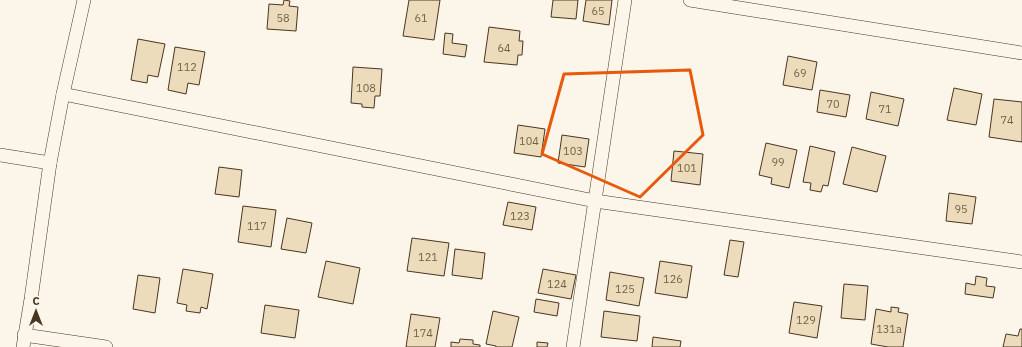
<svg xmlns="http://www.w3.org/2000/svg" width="1022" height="347" font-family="'IBM Plex Sans',sans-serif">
<rect width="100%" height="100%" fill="#fbf6e9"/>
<g fill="#ecdcbc" stroke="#4a3520">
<polygon points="284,0 290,1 289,6 298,7 296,31 267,29 269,4 283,5"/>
<polygon points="409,0 440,0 434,40 403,36"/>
<polygon points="553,0 578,0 576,19 551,17"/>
<polygon points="586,0 612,0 609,25 583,21"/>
<polygon points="489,27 520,31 519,41 523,41 522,55 518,55 517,65 484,62"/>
<polygon points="445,33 453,34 452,43 467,45 465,57 443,54"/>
<polygon points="138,39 165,44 158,77 148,75 147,83 131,80"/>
<polygon points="175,47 205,52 199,85 188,83 186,94 168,90"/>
<polygon points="788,56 817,62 812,90 783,85"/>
<polygon points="353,67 382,69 380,96 375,96 374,108 362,107 362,104 351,103"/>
<polygon points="954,88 982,94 976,125 947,120"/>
<polygon points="820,90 850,95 846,117 817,112"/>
<polygon points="871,92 904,99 898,126 866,119"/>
<polygon points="994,99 1022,102 1022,142 989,137"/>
<polygon points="518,125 545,129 541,157 514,153"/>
<polygon points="562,135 589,139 585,167 558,163"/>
<polygon points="766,143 797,150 789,188 771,184 772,178 759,175"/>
<polygon points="810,146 835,152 828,186 823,185 821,192 810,190 811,183 803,182"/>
<polygon points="852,147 886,156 877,192 843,184"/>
<polygon points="674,151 703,154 700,185 671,181"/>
<polygon points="219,167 242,170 239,197 215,194"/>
<polygon points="949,193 976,197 972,224 946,221"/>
<polygon points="508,202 536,207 532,230 503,225"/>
<polygon points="243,206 276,210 271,247 238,242"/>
<polygon points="287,218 312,223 306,253 281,249"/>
<polygon points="412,238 449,243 444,276 407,271"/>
<polygon points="730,240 744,242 738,277 724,275"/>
<polygon points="455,249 485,253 482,279 452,275"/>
<polygon points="326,261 360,268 353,304 318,297"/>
<polygon points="660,261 692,266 687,298 655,293"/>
<polygon points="183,269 213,274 207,309 201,307 200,313 186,311 187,305 177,303"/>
<polygon points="543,269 576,275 571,299 538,293"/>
<polygon points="610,272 644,278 639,306 606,300"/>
<polygon points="138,275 160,278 155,313 133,309"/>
<polygon points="976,276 987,278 986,286 995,287 993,298 965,294 966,283 975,285"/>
<polygon points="844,284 868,286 865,320 841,318"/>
<polygon points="536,299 559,303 557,316 534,312"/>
<polygon points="794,302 822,306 817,338 789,333"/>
<polygon points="265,305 299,310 295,338 261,333"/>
<polygon points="891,307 899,308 898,312 908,314 903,347 888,347 871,344 876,309 891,312"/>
<polygon points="493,311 519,317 512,347 496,347 496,346 486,344"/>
<polygon points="604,311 640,316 637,341 601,337"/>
<polygon points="411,314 440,318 435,347 406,347"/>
<polygon points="1020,329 1022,329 1022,347 1003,347 1006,334 1018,336"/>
<polygon points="653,337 681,341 680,347 652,347"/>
<polygon points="460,339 473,340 473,344 480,345 480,347 451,347 451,342 459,343"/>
<polygon points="537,342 548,343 547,347 537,347"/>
</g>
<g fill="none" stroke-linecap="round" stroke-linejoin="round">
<g stroke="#4a3520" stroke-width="14">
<g id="street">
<polyline points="690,0 1022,53"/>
<polyline points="63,94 595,201 1022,262"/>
<polyline points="0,155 50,163 31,299 23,347"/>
<polyline points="50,163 63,94 84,0"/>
<polyline points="24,335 106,347"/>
<polyline points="573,347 625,0"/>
</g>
</g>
<use href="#street" stroke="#fbf6e9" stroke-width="13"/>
</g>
<path fill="none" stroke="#e8590c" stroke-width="3" stroke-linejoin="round" d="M690,70L703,135L640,197L542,154L564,74Z"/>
<g text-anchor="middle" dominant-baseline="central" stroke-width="3" stroke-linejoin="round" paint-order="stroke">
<g font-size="11" fill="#725f47">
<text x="598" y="11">65</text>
<text x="283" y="18">58</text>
<text x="421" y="18">61</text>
<text x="504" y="48">64</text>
<text x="187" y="67">112</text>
<text x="800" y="73">69</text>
<text x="366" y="88">108</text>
<text x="833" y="104">70</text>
<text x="885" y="109">71</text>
<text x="1007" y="120">74</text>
<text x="529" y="141">104</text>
<text x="573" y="151">103</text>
<text x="778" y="162">99</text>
<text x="687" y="168">101</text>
<text x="961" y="209">95</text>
<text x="520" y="216">123</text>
<text x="257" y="226">117</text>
<text x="428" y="257">121</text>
<text x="673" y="279">126</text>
<text x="557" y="284">124</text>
<text x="625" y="289">125</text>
<text x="806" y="320">129</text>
<text x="889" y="329">131а</text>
<text x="423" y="333">174</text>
</g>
</g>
<g transform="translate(36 311)" stroke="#fbf6e9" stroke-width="3" paint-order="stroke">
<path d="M0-3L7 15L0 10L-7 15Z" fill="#4a3520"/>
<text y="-6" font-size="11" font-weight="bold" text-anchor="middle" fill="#4a3520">С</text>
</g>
</svg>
